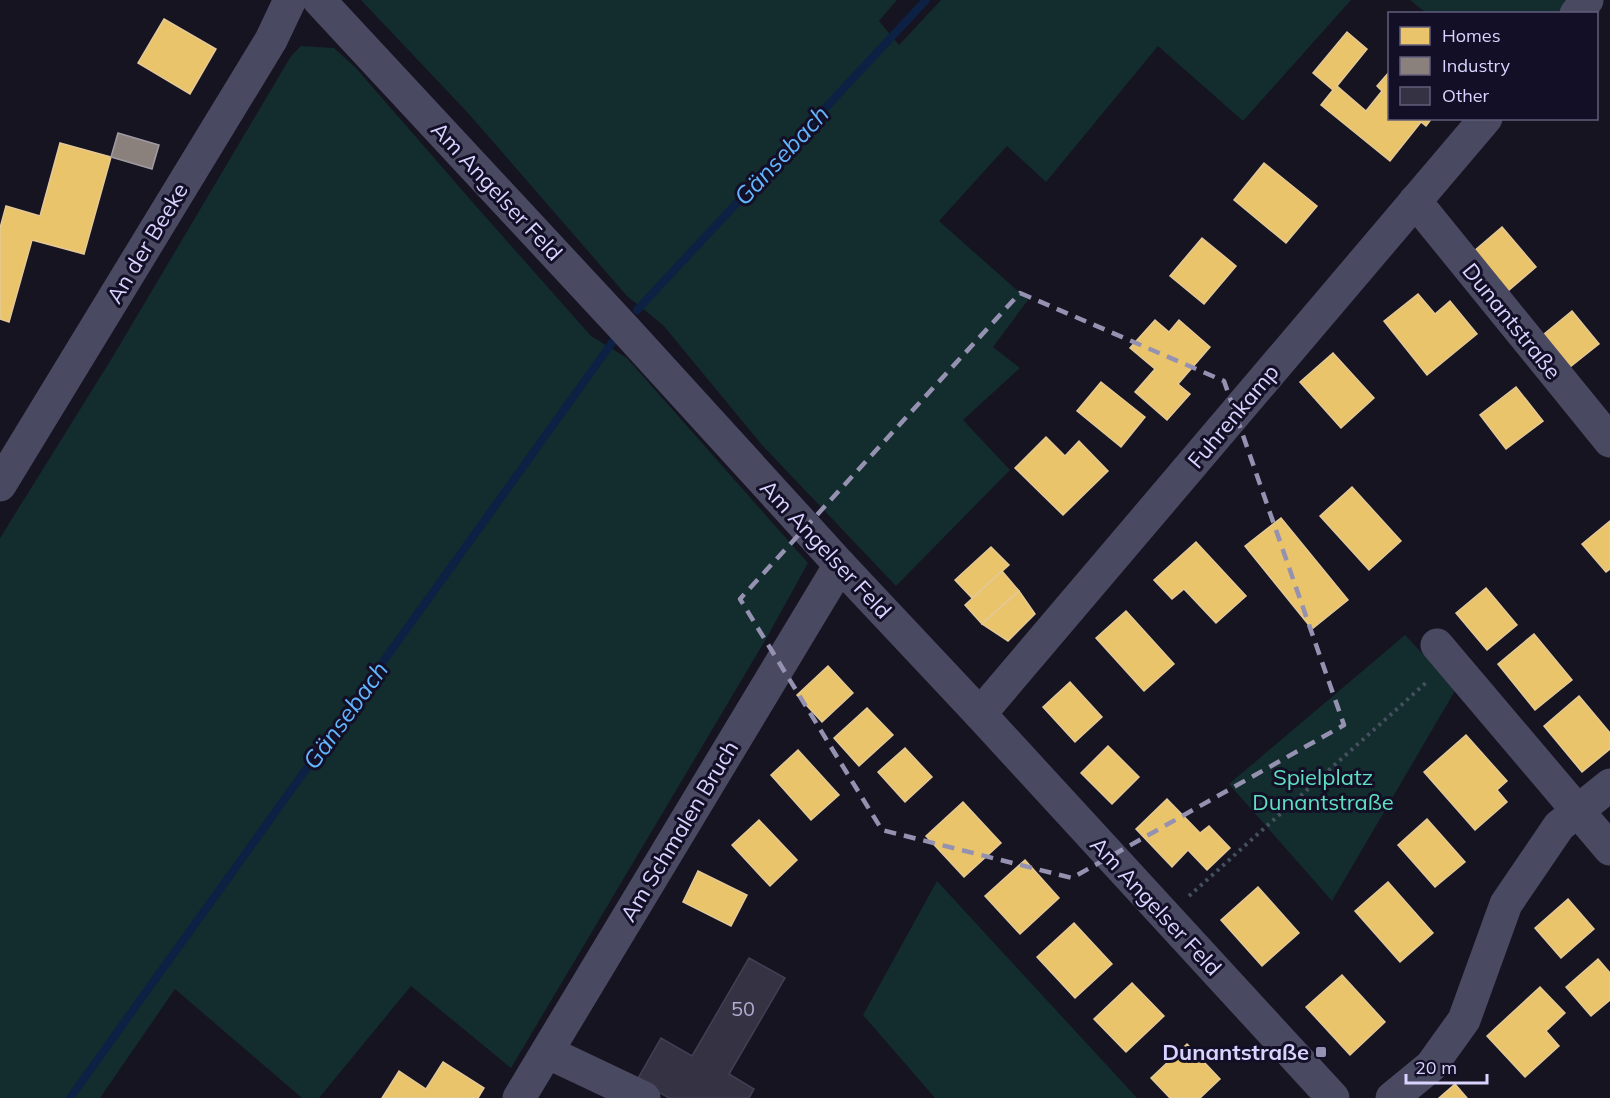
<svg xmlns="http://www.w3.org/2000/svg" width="1610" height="1098" font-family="Mulish,sans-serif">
<rect width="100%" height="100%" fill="#161421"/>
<g fill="#132c2d">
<polygon points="361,0 897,0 879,21 899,45 941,0 1351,0 1243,121 1158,46 1046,182 1007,146 939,221 1028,300 993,347 1020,368 963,420 1010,470 896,586 762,445 663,325 627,296 468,113"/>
<polygon points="1410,0 1575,0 1564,14 1426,13"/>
<polygon points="301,46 334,48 356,68 475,205 591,336 627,358 808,563 766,639 511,1068 411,986 319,1098 302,1098 175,989 100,1098 0,1098 0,538 112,358 291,56"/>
<polygon points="1405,635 1456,689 1332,901 1229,784"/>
<polygon points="937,881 1137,1098 935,1098 863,1015"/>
</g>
<g fill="#e9c46a" stroke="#e4c997" stroke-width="1.5">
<polygon points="164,19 216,49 190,94 138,63"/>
<polygon points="1347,32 1367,49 1337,86 1366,111 1382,91 1377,86 1390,71 1390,118 1432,118 1426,126 1421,122 1390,161 1321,105 1333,90 1313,73"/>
<polygon points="60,143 111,157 84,254 32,240 9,322 0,319 0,228 6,206 40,216"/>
<polygon points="1264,163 1317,206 1286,243 1234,200"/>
<polygon points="1502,227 1536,267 1508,291 1474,251"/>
<polygon points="1202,238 1236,266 1204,304 1170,276"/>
<polygon points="1418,294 1435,314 1450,301 1477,334 1427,375 1384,321"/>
<polygon points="1572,311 1599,344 1570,367 1544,334"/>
<polygon points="1155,320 1169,332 1179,320 1210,347 1178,384 1190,394 1167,420 1135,392 1155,369 1130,348"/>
<polygon points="1333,353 1374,398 1341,428 1300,382"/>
<polygon points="1101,382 1145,417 1121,447 1077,411"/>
<polygon points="1516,387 1543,421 1506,449 1480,415"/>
<polygon points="1046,437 1065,456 1079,441 1108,471 1063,515 1015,468"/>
<polygon points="1352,487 1401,541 1369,570 1320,516"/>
<polygon points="1281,518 1348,600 1312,629 1245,546"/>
<polygon points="1610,521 1610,569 1606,572 1582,544"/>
<polygon points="1196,542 1246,596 1216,623 1184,589 1172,599 1154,580"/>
<polygon points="991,547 1009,565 972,598 955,580"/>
<polygon points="1002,571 1019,591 982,624 965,605"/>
<polygon points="1486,588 1517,625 1487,650 1456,613"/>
<polygon points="1019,591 1035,614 1008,641 982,624"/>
<polygon points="1126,611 1174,664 1144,691 1096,638"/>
<polygon points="1534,634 1572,680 1535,710 1498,664"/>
<polygon points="828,666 853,693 822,722 797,695"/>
<polygon points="1070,682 1102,717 1075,742 1043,707"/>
<polygon points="1579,696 1610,733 1610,749 1582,772 1544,726"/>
<polygon points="867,708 893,735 859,766 834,738"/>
<polygon points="1466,735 1507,781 1497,790 1507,802 1475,830 1424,772"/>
<polygon points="1108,746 1139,777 1112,804 1081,773"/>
<polygon points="905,748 932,777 905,802 878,772"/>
<polygon points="798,750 839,795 811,820 771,775"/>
<polygon points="1167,799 1200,833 1209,826 1230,848 1207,870 1188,850 1172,867 1136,829"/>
<polygon points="963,802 1001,843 964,877 926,836"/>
<polygon points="1427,819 1465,862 1435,887 1398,845"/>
<polygon points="759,820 797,860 770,886 732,845"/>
<polygon points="1025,860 1059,898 1020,934 985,896"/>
<polygon points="698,871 747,895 731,926 683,902"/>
<polygon points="1388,882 1433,933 1400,962 1355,911"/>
<polygon points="1258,887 1299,933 1262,966 1221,920"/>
<polygon points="1568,899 1594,929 1561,958 1535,928"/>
<polygon points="1074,923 1112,964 1075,998 1037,957"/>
<polygon points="1598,959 1610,973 1610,1000 1591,1016 1566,987"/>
<polygon points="1342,975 1385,1022 1350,1055 1306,1007"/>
<polygon points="1132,983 1164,1016 1126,1052 1094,1019"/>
<polygon points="1540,987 1565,1013 1546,1031 1559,1046 1525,1077 1487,1036"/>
<polygon points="1187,1044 1220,1079 1200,1098 1170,1098 1151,1078"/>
<polygon points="443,1062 484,1088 478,1098 382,1098 399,1071 426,1089"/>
<polygon points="1455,1084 1467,1098 1439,1098"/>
</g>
<polygon fill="#8a817c" stroke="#a29aa3" stroke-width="1.5" points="118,133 159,145 152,169 111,157"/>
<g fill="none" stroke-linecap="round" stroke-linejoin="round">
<g stroke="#0d2144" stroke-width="8">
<polyline points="637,310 926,0"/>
<polyline points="70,1098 619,333"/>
</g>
</g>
<polygon fill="#343243" stroke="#433f54" stroke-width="1.5" points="749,958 785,978 729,1074 754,1089 749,1098 669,1098 637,1080 661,1038 692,1056"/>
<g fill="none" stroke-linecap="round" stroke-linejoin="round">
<polyline stroke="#44505f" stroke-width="4" stroke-dasharray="3 4.5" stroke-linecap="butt" points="1189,896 1428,681"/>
<g stroke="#4a4962" stroke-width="33">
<polyline points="319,0 624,328 840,565 980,714 1333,1098"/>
<polyline points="1576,14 1587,0"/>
<polyline points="1415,201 1610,441"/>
<polyline points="0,485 271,40 290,0"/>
<polyline points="1437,645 1610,849"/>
<polyline points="980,714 1486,118"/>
<polyline points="547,1052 644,1098"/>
<polyline points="519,1098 840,565"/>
<polyline points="1392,1098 1431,1066 1464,1020 1506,904 1559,826 1610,785"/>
</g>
</g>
<path fill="none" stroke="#9591b1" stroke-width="4.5" stroke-dasharray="12 8" stroke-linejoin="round" d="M1020,293L1224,381L1344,725L1072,878L882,830L740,599Z"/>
<rect fill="#9591b1" stroke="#130f26" stroke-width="2" x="1315" y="1046" width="12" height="12" rx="3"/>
<g text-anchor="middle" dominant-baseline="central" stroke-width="6" stroke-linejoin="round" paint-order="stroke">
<g font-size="20" fill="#b0acd0">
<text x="743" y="1008">50</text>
</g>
<g font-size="22" fill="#d9d4ff" stroke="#130f26">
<text transform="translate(497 191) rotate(47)">Am Angelser Feld</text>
<text transform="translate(147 243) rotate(-59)">An der Beeke</text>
<text transform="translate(1512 321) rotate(51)">Dunantstraße</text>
<text transform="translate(1233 416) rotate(-50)">Fuhrenkamp</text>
<text transform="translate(826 549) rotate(47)">Am Angelser Feld</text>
<text transform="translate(679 831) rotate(-59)">Am Schmalen Bruch</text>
<text transform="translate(1156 906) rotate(47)">Am Angelser Feld</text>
</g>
<g font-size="22" fill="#5fe0c0" stroke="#130f26">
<text x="1323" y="777">Spielplatz<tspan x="1323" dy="25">Dunantstraße</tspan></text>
</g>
<g font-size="22" font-weight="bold" fill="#d9d4ff" stroke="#130f26" text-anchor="end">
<text x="1309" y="1052">Dunantstraße</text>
</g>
<g font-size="24" font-style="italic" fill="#62b6ff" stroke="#130f26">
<text transform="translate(781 155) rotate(-47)">Gänsebach</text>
<text transform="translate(345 715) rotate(-54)">Gänsebach</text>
</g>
</g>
<rect x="1388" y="12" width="210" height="108" fill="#130f26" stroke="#625e7d" stroke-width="1.5"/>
<rect x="1400" y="27" width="30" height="18" fill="#e9c46a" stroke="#625e7d" stroke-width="1.5"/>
<text x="1442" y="42" font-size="18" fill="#d9d4ff">Homes</text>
<rect x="1400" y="57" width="30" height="18" fill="#8a817c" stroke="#625e7d" stroke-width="1.5"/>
<text x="1442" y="72" font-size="18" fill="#d9d4ff">Industry</text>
<rect x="1400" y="87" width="30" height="18" fill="#343243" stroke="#625e7d" stroke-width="1.5"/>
<text x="1442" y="102" font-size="18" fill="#d9d4ff">Other</text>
<path d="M1406 1074v9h81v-9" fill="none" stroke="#d9d4ff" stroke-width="3"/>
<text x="1415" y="1074" font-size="18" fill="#d9d4ff" stroke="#130f26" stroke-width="4.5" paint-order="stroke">20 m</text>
</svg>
